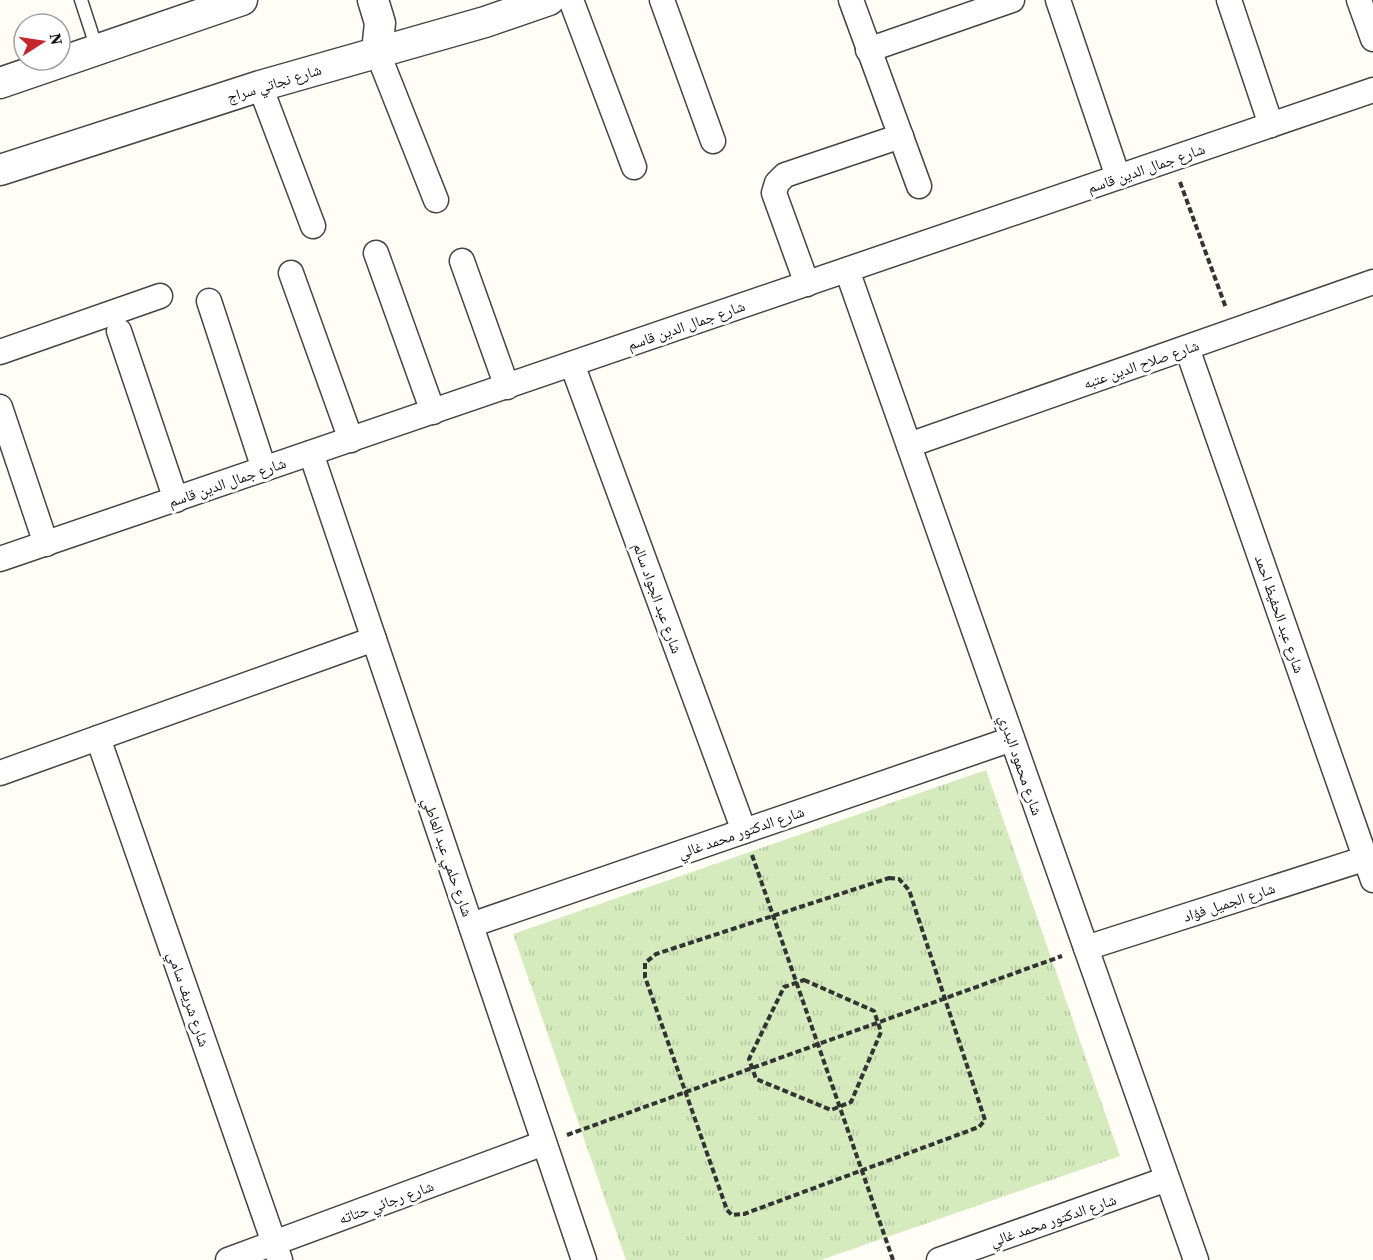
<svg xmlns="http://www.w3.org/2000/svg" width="1373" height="1260" font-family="'Source Serif 4','Noto Naskh Arabic',serif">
<defs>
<pattern id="grass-tufts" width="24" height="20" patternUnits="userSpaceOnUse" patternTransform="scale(1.5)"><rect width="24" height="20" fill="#d5ebbd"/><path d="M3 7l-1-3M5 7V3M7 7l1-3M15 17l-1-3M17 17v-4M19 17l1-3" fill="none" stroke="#b6c8a1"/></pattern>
</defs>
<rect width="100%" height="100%" fill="#fffdf5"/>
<polygon fill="url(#grass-tufts)" points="986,770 1120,1156 821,1260 626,1260 513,934"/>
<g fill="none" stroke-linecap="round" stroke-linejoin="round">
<g stroke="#444" stroke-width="15">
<polyline id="service" points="81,0 97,49"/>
</g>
<g stroke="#444" stroke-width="27">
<g id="minor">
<polyline points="571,0 634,167"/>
<polyline points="662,0 713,141"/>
<polyline points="851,0 919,186"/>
<polyline points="1058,0 1118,177"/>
<polyline points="1229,0 1271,125"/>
<polyline points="1359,0 1373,39"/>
<polyline points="868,50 1012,0"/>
<polyline points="377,51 436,200"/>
<polyline points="260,86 313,226"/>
<polyline points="376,253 433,412"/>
<polyline points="462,261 507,387"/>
<polyline points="847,270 1196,1260"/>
<polyline points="291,273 351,440"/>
<polyline points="807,284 774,193 777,183 785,175 901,136"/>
<polyline points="209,301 264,469"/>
<polyline points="119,331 176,500"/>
<polyline points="1187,348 1373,880"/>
<polyline points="0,352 160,296"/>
<polyline points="572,364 744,831"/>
<polyline points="0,407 46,544"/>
<polyline points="909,445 1373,282"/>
<polyline points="311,453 584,1260"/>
<polyline points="0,559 1373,90"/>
<polyline points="98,738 280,1260"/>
<polyline points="0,773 374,639"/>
<polyline points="471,925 1012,739"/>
<polyline points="1086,948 1373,856"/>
<polyline points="228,1260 544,1143"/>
<polyline points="939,1260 1167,1179"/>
</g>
</g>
<g stroke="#444" stroke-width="33">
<g id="tertiary">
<polyline points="373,0 380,23 377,51"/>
<polyline points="0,83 242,0"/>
<polyline points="0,170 260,86 485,22 549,0"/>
</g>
</g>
<g stroke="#333" stroke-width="4" stroke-dasharray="6 3" stroke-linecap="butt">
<polyline points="1180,182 1226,308"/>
<polyline points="752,855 893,1260"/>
<polygon points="889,878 899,879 909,890 985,1120 979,1127 744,1214 732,1215 727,1210 645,977 645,963 656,954"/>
<polygon points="804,980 874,1011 881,1032 851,1102 831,1110 756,1079 749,1059 784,987"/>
<polyline points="567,1135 1062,956"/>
</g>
<use href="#service" stroke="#fff" stroke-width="12"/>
<use href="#minor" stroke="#fff" stroke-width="24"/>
<use href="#tertiary" stroke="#fff" stroke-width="30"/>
</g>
<g text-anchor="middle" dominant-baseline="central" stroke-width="6" stroke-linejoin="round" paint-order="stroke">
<g font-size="15" fill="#111" stroke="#fff">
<text transform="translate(274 83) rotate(-17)">شارع نجاتي سراج</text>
<text transform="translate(1146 168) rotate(-19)">شارع جمال الدين قاسم</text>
<text transform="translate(686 325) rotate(-19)">شارع جمال الدين قاسم</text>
<text transform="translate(1141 364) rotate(-19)">شارع صلاح الدين عتبه</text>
<text transform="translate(227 482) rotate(-19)">شارع جمال الدين قاسم</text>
<text transform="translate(658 598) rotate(70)">شارع عبد الجواد سالم</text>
<text transform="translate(1280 614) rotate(71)">شارع عبد الحفيظ احمد</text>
<text transform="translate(1021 765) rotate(71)">شارع محمود البدري</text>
<text transform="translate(741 832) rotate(-19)">شارع الدكتور محمد غالي</text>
<text transform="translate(448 857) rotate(71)">شارع حلمي عبد العاطي</text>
<text transform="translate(1229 902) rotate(-18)">شارع الجميل فؤاد</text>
<text transform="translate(189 999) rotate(71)">شارع شريف سامي</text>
<text transform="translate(386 1202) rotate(-20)">شارع رجائي حتاته</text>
<text transform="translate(1053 1220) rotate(-19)">شارع الدكتور محمد غالي</text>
</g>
</g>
<g transform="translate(42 42) rotate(78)"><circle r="28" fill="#ffffff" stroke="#a0a0a0" stroke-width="1.5"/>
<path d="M0-4.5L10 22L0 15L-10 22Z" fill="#c4262e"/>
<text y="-9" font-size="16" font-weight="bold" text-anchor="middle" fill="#111111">N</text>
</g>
</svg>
